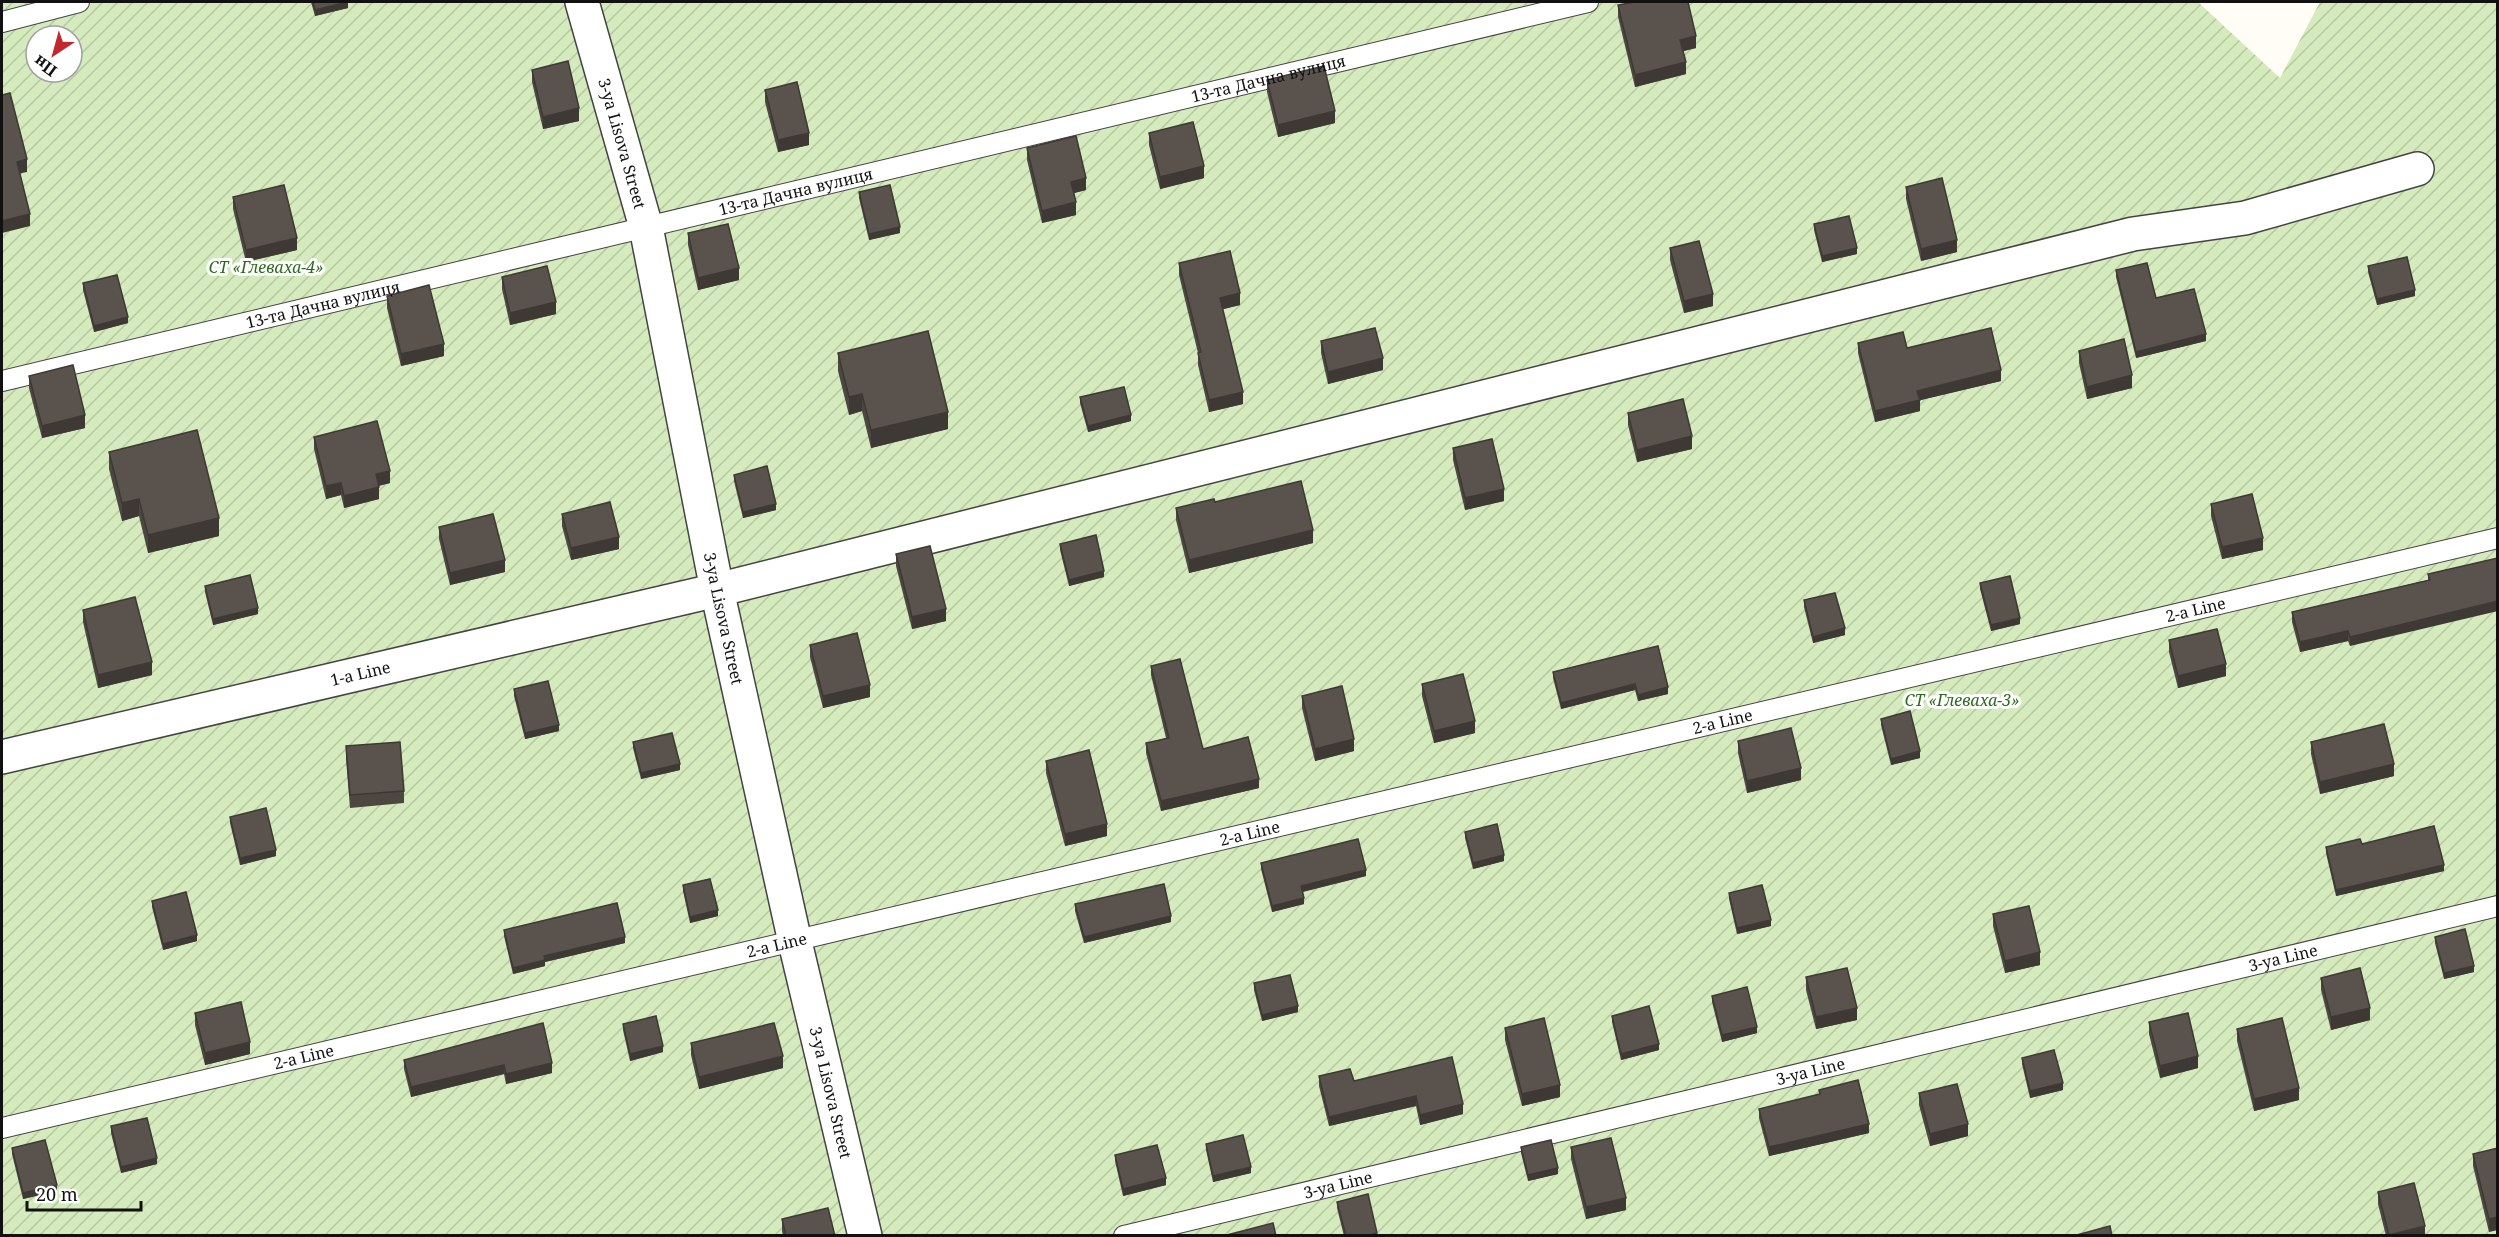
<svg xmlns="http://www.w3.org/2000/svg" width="2499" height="1237" font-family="'Noto Serif',serif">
<defs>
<pattern id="garden-furrows" width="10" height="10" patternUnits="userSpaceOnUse" patternTransform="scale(1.5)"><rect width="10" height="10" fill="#d5ebbd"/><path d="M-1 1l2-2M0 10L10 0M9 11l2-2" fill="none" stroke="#b6c8a1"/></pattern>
</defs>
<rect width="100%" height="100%" fill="#fffdf5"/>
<path fill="url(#garden-furrows)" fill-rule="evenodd" d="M2,2H2198L2280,78L2320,2H2497V1235L2,1236ZM36,36H72V72H36Z"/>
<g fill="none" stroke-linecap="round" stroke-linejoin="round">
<g stroke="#444" stroke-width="22">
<g id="lane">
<polyline points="2,22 79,2"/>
<path id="s1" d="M2,381L1588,2"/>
<path id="s2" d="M2,1128L2498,538"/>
<path id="s3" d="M1124,1236L2498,906"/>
</g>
</g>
<g stroke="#444" stroke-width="36">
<g id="street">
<path id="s4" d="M582,2L646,227L717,590L795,942L865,1236"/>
<path id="s5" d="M2,757L717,590L2133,234L2245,218L2417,169"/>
</g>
</g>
<use href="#lane" stroke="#fff" stroke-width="20"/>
<use href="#street" stroke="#fff" stroke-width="33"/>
</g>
<g fill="#4d4742">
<polygon points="311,2 347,2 348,8 315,16"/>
<polygon points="1618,5 1696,48 1683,51 1686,74 1635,87 1618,17"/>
<polygon points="532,70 579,121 543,129 532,82"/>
<polygon points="1267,80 1335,123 1278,137 1267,92"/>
<polygon points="765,90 809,145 778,152 765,102"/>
<polygon points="1149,133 1204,178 1160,189 1149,145"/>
<polygon points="1027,148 1086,190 1073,193 1076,215 1042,223 1027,160"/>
<polygon points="1906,187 1957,252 1921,261 1906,199"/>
<polygon points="859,192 900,233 869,240 859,198"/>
<polygon points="233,197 297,250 246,262 233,209"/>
<polygon points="1814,224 1857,254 1822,262 1814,230"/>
<polygon points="688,233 739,280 698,290 688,245"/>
<polygon points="1670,248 1713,306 1684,313 1670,260"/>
<polygon points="1179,263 1240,305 1223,309 1243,404 1209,412 1198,365 1198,353 1179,275"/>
<polygon points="2368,266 2415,296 2377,305 2368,272"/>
<polygon points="2116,270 2206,341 2136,358 2116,277"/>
<polygon points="502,277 556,314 510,325 502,289"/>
<polygon points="83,283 128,323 94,332 83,290"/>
<polygon points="387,296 444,356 401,366 387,308"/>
<polygon points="1321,341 1383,370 1328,384 1321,353"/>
<polygon points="1858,343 1907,348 2001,381 1920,400 1920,411 1875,422 1858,353"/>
<polygon points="2079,351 2132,388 2087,399 2079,363"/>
<polygon points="838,353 948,429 871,448 862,411 849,415 838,371"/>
<polygon points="29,376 85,428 42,438 29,388"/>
<polygon points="1080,397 1131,421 1088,432 1080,403"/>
<polygon points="1628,413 1692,449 1637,462 1628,425"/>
<polygon points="314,437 390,483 379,486 379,499 344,508 341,495 326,499 314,449"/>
<polygon points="1453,448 1504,501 1465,510 1453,460"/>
<polygon points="109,452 219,536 148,553 139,516 122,521 109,469"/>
<polygon points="734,475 776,510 743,518 734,481"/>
<polygon points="1215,502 1313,543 1189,573 1176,520 1176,508"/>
<polygon points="2211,504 2263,550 2222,559 2211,516"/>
<polygon points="562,514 619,549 571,560 562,526"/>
<polygon points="439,527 505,572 450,585 439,539"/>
<polygon points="1060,544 1104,577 1069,586 1060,550"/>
<polygon points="896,554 946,621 912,629 896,566"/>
<polygon points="2498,558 2350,646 2348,641 2300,652 2292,622 2292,612 2428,580 2428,574"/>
<polygon points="1980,583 2020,624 1991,631 1980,589"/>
<polygon points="205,586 258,614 213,625 205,592"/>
<polygon points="1804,600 1845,635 1813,643 1804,607"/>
<polygon points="83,610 152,675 98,688 83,622"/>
<polygon points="2169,640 2226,676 2178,688 2169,652"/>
<polygon points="810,645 870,697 823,708 810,657"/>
<polygon points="1658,646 1668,694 1638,701 1635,690 1561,709 1553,678 1553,672"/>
<polygon points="1151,666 1203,749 1259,788 1161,811 1146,753 1146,743 1166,738 1151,675"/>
<polygon points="1422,684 1475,733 1434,743 1422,696"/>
<polygon points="514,689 559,731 525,739 514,696"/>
<polygon points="1302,696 1354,751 1315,761 1302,708"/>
<polygon points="1881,719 1920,758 1891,765 1881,725"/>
<polygon points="1738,741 1801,780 1747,793 1738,753"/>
<polygon points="633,742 680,770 641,779 633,748"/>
<polygon points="2311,742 2394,776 2320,794 2311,754"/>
<polygon points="346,746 404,791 404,803 350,808 346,759"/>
<polygon points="1046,761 1107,836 1065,846 1046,773"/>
<polygon points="230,817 276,856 240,865 230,823"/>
<polygon points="1465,832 1504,861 1473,869 1465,838"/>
<polygon points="2362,844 2444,871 2336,896 2326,853 2326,847"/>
<polygon points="1261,863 1366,876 1303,892 1304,904 1272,912 1261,869"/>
<polygon points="683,885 718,916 690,923 683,891"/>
<polygon points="1729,893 1771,926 1737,934 1729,899"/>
<polygon points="152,901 197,941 163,950 152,907"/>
<polygon points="1075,904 1171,922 1084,943 1075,911"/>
<polygon points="1993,914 2040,965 2005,973 1993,926"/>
<polygon points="504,930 625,943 545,962 545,966 513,974 504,936"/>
<polygon points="2435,937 2474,972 2444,979 2435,943"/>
<polygon points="1806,977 1857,1020 1816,1029 1806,990"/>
<polygon points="2321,978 2370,1020 2331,1030 2321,990"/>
<polygon points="1254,983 1298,1012 1262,1021 1254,990"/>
<polygon points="1712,996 1757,1033 1722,1042 1712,1002"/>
<polygon points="195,1013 250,1054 205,1065 195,1025"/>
<polygon points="1612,1016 1659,1050 1621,1060 1612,1022"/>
<polygon points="2149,1022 2198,1068 2160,1078 2149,1034"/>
<polygon points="543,1023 552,1073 506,1084 504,1074 411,1097 404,1069 404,1060"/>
<polygon points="623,1024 663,1052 630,1061 623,1030"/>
<polygon points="1505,1028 1560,1097 1522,1106 1505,1040"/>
<polygon points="2237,1029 2299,1100 2254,1111 2237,1041"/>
<polygon points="691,1043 783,1068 699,1089 691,1055"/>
<polygon points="1452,1057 1463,1114 1420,1125 1416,1106 1329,1126 1319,1086 1319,1076 1354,1081"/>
<polygon points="2022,1058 2063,1090 2030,1098 2022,1064"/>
<polygon points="1819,1090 1869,1133 1769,1156 1759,1118 1759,1109 1819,1094"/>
<polygon points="1919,1093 1968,1136 1930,1146 1919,1105"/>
<polygon points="111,1126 157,1164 121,1173 111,1133"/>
<polygon points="1206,1144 1251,1173 1213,1182 1206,1150"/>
<polygon points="1521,1147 1558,1174 1528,1181 1521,1153"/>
<polygon points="1571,1147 1626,1210 1586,1219 1571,1159"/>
<polygon points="12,1148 57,1191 23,1199 12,1154"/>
<polygon points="2498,1148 2489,1232 2473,1166 2473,1154"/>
<polygon points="1115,1155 1166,1185 1123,1196 1115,1161"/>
<polygon points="2378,1192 2425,1236 2386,1236 2378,1204"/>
<polygon points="1337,1202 1377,1236 1344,1236 1337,1208"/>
<polygon points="782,1219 835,1236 783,1236 782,1231"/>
</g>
<g fill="#3f3936">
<polygon points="348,2 348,8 315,16 315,10"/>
<polygon points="1696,36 1696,48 1680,52 1680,40"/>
<polygon points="1686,62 1686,74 1635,87 1635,75"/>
<polygon points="579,108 579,121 543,129 543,117"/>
<polygon points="1335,111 1335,123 1278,137 1278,125"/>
<polygon points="809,133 809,145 778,152 778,140"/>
<polygon points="27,159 27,172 17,174 17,162"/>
<polygon points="1204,166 1204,178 1160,189 1160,177"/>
<polygon points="1086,178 1086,190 1071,194 1071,182"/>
<polygon points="1076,202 1076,215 1042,223 1042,211"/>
<polygon points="30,214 30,226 2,233 2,221"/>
<polygon points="900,227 900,233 869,240 869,234"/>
<polygon points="297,238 297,250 246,262 246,250"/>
<polygon points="1957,240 1957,252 1921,261 1921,249"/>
<polygon points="1857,248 1857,254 1822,262 1822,256"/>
<polygon points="739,268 739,280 698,290 698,278"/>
<polygon points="2415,290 2415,296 2377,305 2377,299"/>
<polygon points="1240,293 1240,305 1220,310 1220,298"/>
<polygon points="1713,294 1713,306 1684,313 1684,301"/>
<polygon points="556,302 556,314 510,325 510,313"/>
<polygon points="128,317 128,323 94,332 94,326"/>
<polygon points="2206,334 2206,341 2136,358 2136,352"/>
<polygon points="444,344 444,356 401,366 401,354"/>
<polygon points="1383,358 1383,370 1328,384 1328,372"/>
<polygon points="2001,370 2001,381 1917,401 1917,391"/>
<polygon points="2132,375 2132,388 2087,399 2087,387"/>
<polygon points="1243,392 1243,404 1209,412 1209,400"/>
<polygon points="862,394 862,411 849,415 849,397"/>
<polygon points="1920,400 1920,411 1875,422 1875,411"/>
<polygon points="948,412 948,429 871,448 871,430"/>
<polygon points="85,415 85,428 42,438 42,426"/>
<polygon points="1131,415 1131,421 1088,432 1088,426"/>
<polygon points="1692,436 1692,449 1637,462 1637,450"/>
<polygon points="390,471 390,483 376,486 376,474"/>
<polygon points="341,483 341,495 326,499 326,486"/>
<polygon points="379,487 379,499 344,508 344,496"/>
<polygon points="1504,489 1504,501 1465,510 1465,498"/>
<polygon points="139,499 139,516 122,521 122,503"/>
<polygon points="776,504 776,510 743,518 743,512"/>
<polygon points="219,518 219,536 148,553 148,535"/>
<polygon points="1313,530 1313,543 1189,573 1189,560"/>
<polygon points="619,537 619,549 571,560 571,548"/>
<polygon points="2263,538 2263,550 2222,559 2222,547"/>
<polygon points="505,560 505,572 450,585 450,573"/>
<polygon points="1104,571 1104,577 1069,586 1069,580"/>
<polygon points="2498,601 2498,611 2350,646 2350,637"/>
<polygon points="258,608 258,614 213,625 213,619"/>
<polygon points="946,609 946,621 912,629 912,617"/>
<polygon points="2020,618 2020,624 1991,631 1991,625"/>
<polygon points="1845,628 1845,635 1813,643 1813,637"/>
<polygon points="2348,631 2348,641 2300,652 2300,642"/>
<polygon points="152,662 152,675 98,688 98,675"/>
<polygon points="2226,664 2226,676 2178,688 2178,676"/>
<polygon points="1635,684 1635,690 1561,709 1561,703"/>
<polygon points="870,685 870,697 823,708 823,696"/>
<polygon points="1668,687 1668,694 1638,701 1638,695"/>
<polygon points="1475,721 1475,733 1434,743 1434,731"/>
<polygon points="559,725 559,731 525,739 525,733"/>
<polygon points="1354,739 1354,751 1315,761 1315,749"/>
<polygon points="1920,751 1920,758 1891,765 1891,759"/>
<polygon points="680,764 680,770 641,779 641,773"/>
<polygon points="2394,764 2394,776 2320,794 2320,782"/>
<polygon points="1801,768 1801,780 1747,793 1747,781"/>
<polygon points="1259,779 1259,788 1161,811 1161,801"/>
<polygon points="1107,824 1107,836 1065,846 1065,834"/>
<polygon points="276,850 276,856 240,865 240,858"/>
<polygon points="1504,855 1504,861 1473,869 1473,863"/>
<polygon points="2444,865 2444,871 2336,896 2336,890"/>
<polygon points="1366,870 1366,876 1301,892 1301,886"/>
<polygon points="1304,898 1304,904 1272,912 1272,906"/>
<polygon points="718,910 718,916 690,923 690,917"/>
<polygon points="1171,916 1171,922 1084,943 1084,937"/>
<polygon points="1771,920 1771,926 1737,934 1737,928"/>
<polygon points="197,935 197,941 163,950 163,944"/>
<polygon points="625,937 625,943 545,962 545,966 513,974 513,968 544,956"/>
<polygon points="2040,952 2040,965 2005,973 2005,961"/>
<polygon points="2474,966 2474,972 2444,979 2444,973"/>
<polygon points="1298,1006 1298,1012 1262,1021 1262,1015"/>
<polygon points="1857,1008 1857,1020 1816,1029 1816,1017"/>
<polygon points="2370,1008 2370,1020 2331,1030 2331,1017"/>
<polygon points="1757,1027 1757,1033 1722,1042 1722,1035"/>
<polygon points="250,1042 250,1054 205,1065 205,1053"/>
<polygon points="1659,1044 1659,1050 1621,1060 1621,1054"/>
<polygon points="663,1046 663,1052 630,1061 630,1054"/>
<polygon points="783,1056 783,1068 699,1089 699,1077"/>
<polygon points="2198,1056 2198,1068 2160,1078 2160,1066"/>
<polygon points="552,1063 552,1073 506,1084 506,1074"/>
<polygon points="504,1065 504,1074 411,1097 411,1087"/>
<polygon points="2063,1083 2063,1090 2030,1098 2030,1091"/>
<polygon points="1560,1085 1560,1097 1522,1106 1522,1094"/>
<polygon points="2299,1088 2299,1100 2254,1111 2254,1099"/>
<polygon points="1416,1096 1416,1106 1329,1126 1329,1117"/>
<polygon points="1463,1104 1463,1114 1420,1125 1420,1115"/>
<polygon points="1869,1124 1869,1133 1769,1156 1769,1147"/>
<polygon points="1968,1124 1968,1136 1930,1146 1930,1134"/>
<polygon points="157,1158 157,1164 121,1173 121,1167"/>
<polygon points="1251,1167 1251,1173 1213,1182 1213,1176"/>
<polygon points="1558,1168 1558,1174 1528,1181 1528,1175"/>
<polygon points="1166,1178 1166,1185 1123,1196 1123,1189"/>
<polygon points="57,1185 57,1191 23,1199 23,1193"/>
<polygon points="1626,1198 1626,1210 1586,1219 1586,1207"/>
<polygon points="2498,1217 2498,1230 2489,1232 2489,1219"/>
<polygon points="2425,1226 2425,1236 2389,1236 2389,1235"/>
</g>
<g fill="#5a524d" stroke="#3f3936" stroke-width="1.5">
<polygon points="313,2 348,2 315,10"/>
<polygon points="1634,2 1688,2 1696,36 1680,40 1686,62 1635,75 1618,5"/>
<polygon points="568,61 579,108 543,117 532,70"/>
<polygon points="1324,66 1335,111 1278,125 1267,80"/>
<polygon points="797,82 809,133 778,140 765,90"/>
<polygon points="10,93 27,159 17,162 30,214 2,221 2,95"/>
<polygon points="1193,122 1204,166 1160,177 1149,133"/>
<polygon points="1076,136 1086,178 1071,182 1076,202 1042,211 1027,148"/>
<polygon points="1942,178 1957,240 1921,249 1906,187"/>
<polygon points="284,185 297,238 246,250 233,197"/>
<polygon points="890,185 900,227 869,234 859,192"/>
<polygon points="1849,216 1857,248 1822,256 1814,224"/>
<polygon points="728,224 739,268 698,278 688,233"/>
<polygon points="1699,241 1713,294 1684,301 1670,248"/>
<polygon points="1230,251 1240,293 1220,298 1243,392 1209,400 1198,353 1201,352 1179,263"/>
<polygon points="2407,257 2415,290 2377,299 2368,266"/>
<polygon points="2147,263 2156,298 2194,289 2206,334 2136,352 2116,270"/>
<polygon points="547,266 556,302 510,313 502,277"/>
<polygon points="117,275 128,317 94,326 83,283"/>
<polygon points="429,285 444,344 401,354 387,296"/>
<polygon points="1375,328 1383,358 1328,372 1321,341"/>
<polygon points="1991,328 2001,370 1917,391 1920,400 1875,411 1858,343 1903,332 1907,348"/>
<polygon points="928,331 948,412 871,430 862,394 849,397 838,353"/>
<polygon points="2124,339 2132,375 2087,387 2079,351"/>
<polygon points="73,365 85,415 42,426 29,376"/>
<polygon points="1124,387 1131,415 1088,426 1080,397"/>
<polygon points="1683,399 1692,436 1637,450 1628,413"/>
<polygon points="377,421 390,471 376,474 379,487 344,496 341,483 326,486 314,437"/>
<polygon points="197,430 219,518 148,535 139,499 122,503 109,452"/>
<polygon points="1492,439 1504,489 1465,498 1453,448"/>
<polygon points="767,466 776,504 743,512 734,475"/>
<polygon points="1301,481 1313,530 1189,560 1176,508 1214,499 1215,502"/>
<polygon points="2252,494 2263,538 2222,547 2211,504"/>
<polygon points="610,502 619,537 571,548 562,514"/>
<polygon points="493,514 505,560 450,573 439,527"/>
<polygon points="1096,535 1104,571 1069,580 1060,544"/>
<polygon points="930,546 946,609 912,617 896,554"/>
<polygon points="2498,558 2498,601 2350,637 2348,631 2300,642 2292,612 2430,580 2428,574"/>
<polygon points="250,575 258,608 213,619 205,586"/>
<polygon points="2010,576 2020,618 1991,625 1980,583"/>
<polygon points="1835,593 1845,628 1813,637 1804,600"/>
<polygon points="135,597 152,662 98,675 83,610"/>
<polygon points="2217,629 2226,664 2178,676 2169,640"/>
<polygon points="857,633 870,685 823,696 810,645"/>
<polygon points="1658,646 1668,687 1638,695 1635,684 1561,703 1553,672"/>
<polygon points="1180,659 1203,749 1248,737 1259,779 1161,801 1146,743 1169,738 1151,666"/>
<polygon points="1463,674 1475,721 1434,731 1422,684"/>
<polygon points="548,681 559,725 525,733 514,689"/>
<polygon points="1342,686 1354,739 1315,749 1302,696"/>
<polygon points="1910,711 1920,751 1891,759 1881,719"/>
<polygon points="2384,724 2394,764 2320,782 2311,742"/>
<polygon points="1791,728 1801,768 1747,781 1738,741"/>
<polygon points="672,733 680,764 641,773 633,742"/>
<polygon points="400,742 404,791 350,795 346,746"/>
<polygon points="1089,750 1107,824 1065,834 1046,761"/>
<polygon points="266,808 276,850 240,858 230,817"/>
<polygon points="1497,824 1504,855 1473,863 1465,832"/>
<polygon points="2434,826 2444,865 2336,890 2326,847 2360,839 2362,844"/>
<polygon points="1358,839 1366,870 1301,886 1304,898 1272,906 1261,863"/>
<polygon points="710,879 718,910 690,917 683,885"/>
<polygon points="1164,884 1171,916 1084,937 1075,904"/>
<polygon points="1762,885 1771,920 1737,928 1729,893"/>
<polygon points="186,892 197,935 163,944 152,901"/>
<polygon points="617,903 625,937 544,956 545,960 513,968 504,930"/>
<polygon points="2029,906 2040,952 2005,961 1993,914"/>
<polygon points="2465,929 2474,966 2444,973 2435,937"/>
<polygon points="1847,968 1857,1008 1816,1017 1806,977"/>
<polygon points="2360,968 2370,1008 2331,1017 2321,978"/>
<polygon points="1290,975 1298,1006 1262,1015 1254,983"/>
<polygon points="1747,987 1757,1027 1722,1035 1712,996"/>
<polygon points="241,1002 250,1042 205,1053 195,1013"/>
<polygon points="1649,1006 1659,1044 1621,1054 1612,1016"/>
<polygon points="2188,1013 2198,1056 2160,1066 2149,1022"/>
<polygon points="656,1016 663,1046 630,1054 623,1024"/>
<polygon points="1544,1018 1560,1085 1522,1094 1505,1028"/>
<polygon points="2282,1018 2299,1088 2254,1099 2237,1029"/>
<polygon points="543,1023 552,1063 506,1074 504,1065 411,1087 404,1060"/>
<polygon points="774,1023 783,1056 699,1077 691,1043"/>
<polygon points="2054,1050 2063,1083 2030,1091 2022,1058"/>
<polygon points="1452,1057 1463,1104 1420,1115 1416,1096 1329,1117 1319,1076 1350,1069 1354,1081"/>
<polygon points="1858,1080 1869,1124 1769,1147 1759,1109 1820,1094 1819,1090"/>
<polygon points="1957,1084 1968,1124 1930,1134 1919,1093"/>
<polygon points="147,1118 157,1158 121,1167 111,1126"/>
<polygon points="1243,1135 1251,1167 1213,1176 1206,1144"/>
<polygon points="1611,1138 1626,1198 1586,1207 1571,1147"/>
<polygon points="45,1140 57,1185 23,1193 12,1148"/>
<polygon points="1551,1140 1558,1168 1528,1175 1521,1147"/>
<polygon points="1157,1145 1166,1178 1123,1189 1115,1155"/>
<polygon points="2498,1148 2498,1217 2489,1219 2473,1154"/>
<polygon points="2414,1183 2425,1226 2389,1235 2378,1192"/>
<polygon points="1368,1194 1377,1233 1367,1236 1346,1236 1337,1202"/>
<polygon points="828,1208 835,1236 786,1236 782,1219"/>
<polygon points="1273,1223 1276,1236 1223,1236"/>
<polygon points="2110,1226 2112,1236 2073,1236"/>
</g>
<g text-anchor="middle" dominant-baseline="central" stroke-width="6" stroke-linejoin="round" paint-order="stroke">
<g font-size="16" fill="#111" stroke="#fff">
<text stroke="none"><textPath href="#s1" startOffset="1302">13-та Дачна вулиця</textPath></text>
<text stroke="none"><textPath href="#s4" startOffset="147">3-ya Lisova Street</textPath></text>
<text stroke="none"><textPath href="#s1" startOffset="816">13-та Дачна вулиця</textPath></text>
<text stroke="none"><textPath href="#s1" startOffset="330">13-та Дачна вулиця</textPath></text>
<text stroke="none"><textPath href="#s2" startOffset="2254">2-a Line</textPath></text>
<text stroke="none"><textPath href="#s4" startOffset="633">3-ya Lisova Street</textPath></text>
<text stroke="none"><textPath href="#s5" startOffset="368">1-a Line</textPath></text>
<text stroke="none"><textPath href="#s2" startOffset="1768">2-a Line</textPath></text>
<text stroke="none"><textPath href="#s2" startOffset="1282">2-a Line</textPath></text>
<text stroke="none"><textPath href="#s2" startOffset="796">2-a Line</textPath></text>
<text stroke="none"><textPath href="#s3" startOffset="1192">3-ya Line</textPath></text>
<text stroke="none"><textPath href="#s2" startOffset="310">2-a Line</textPath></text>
<text stroke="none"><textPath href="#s3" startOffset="706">3-ya Line</textPath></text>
<text stroke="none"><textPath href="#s4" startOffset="1119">3-ya Lisova Street</textPath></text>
<text stroke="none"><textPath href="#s3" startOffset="220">3-ya Line</textPath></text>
</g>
<g font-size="16" font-style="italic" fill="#2f6b1f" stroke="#fff">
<text x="266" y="267">СТ «Глеваха-4»</text>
<text x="1962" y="700">СТ «Глеваха-3»</text>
</g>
</g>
<rect width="2499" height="1237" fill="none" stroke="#111111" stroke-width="6"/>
<g transform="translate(54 54) rotate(216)"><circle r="28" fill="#ffffff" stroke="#a0a0a0" stroke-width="1.5"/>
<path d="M0-4.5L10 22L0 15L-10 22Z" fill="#c4262e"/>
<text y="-9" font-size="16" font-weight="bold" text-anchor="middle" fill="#111111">Пн</text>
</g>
<path d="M27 1201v9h114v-9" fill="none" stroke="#111111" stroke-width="3"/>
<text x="36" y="1201" font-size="18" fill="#111111" stroke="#ffffff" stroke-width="4.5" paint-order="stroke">20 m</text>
</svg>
